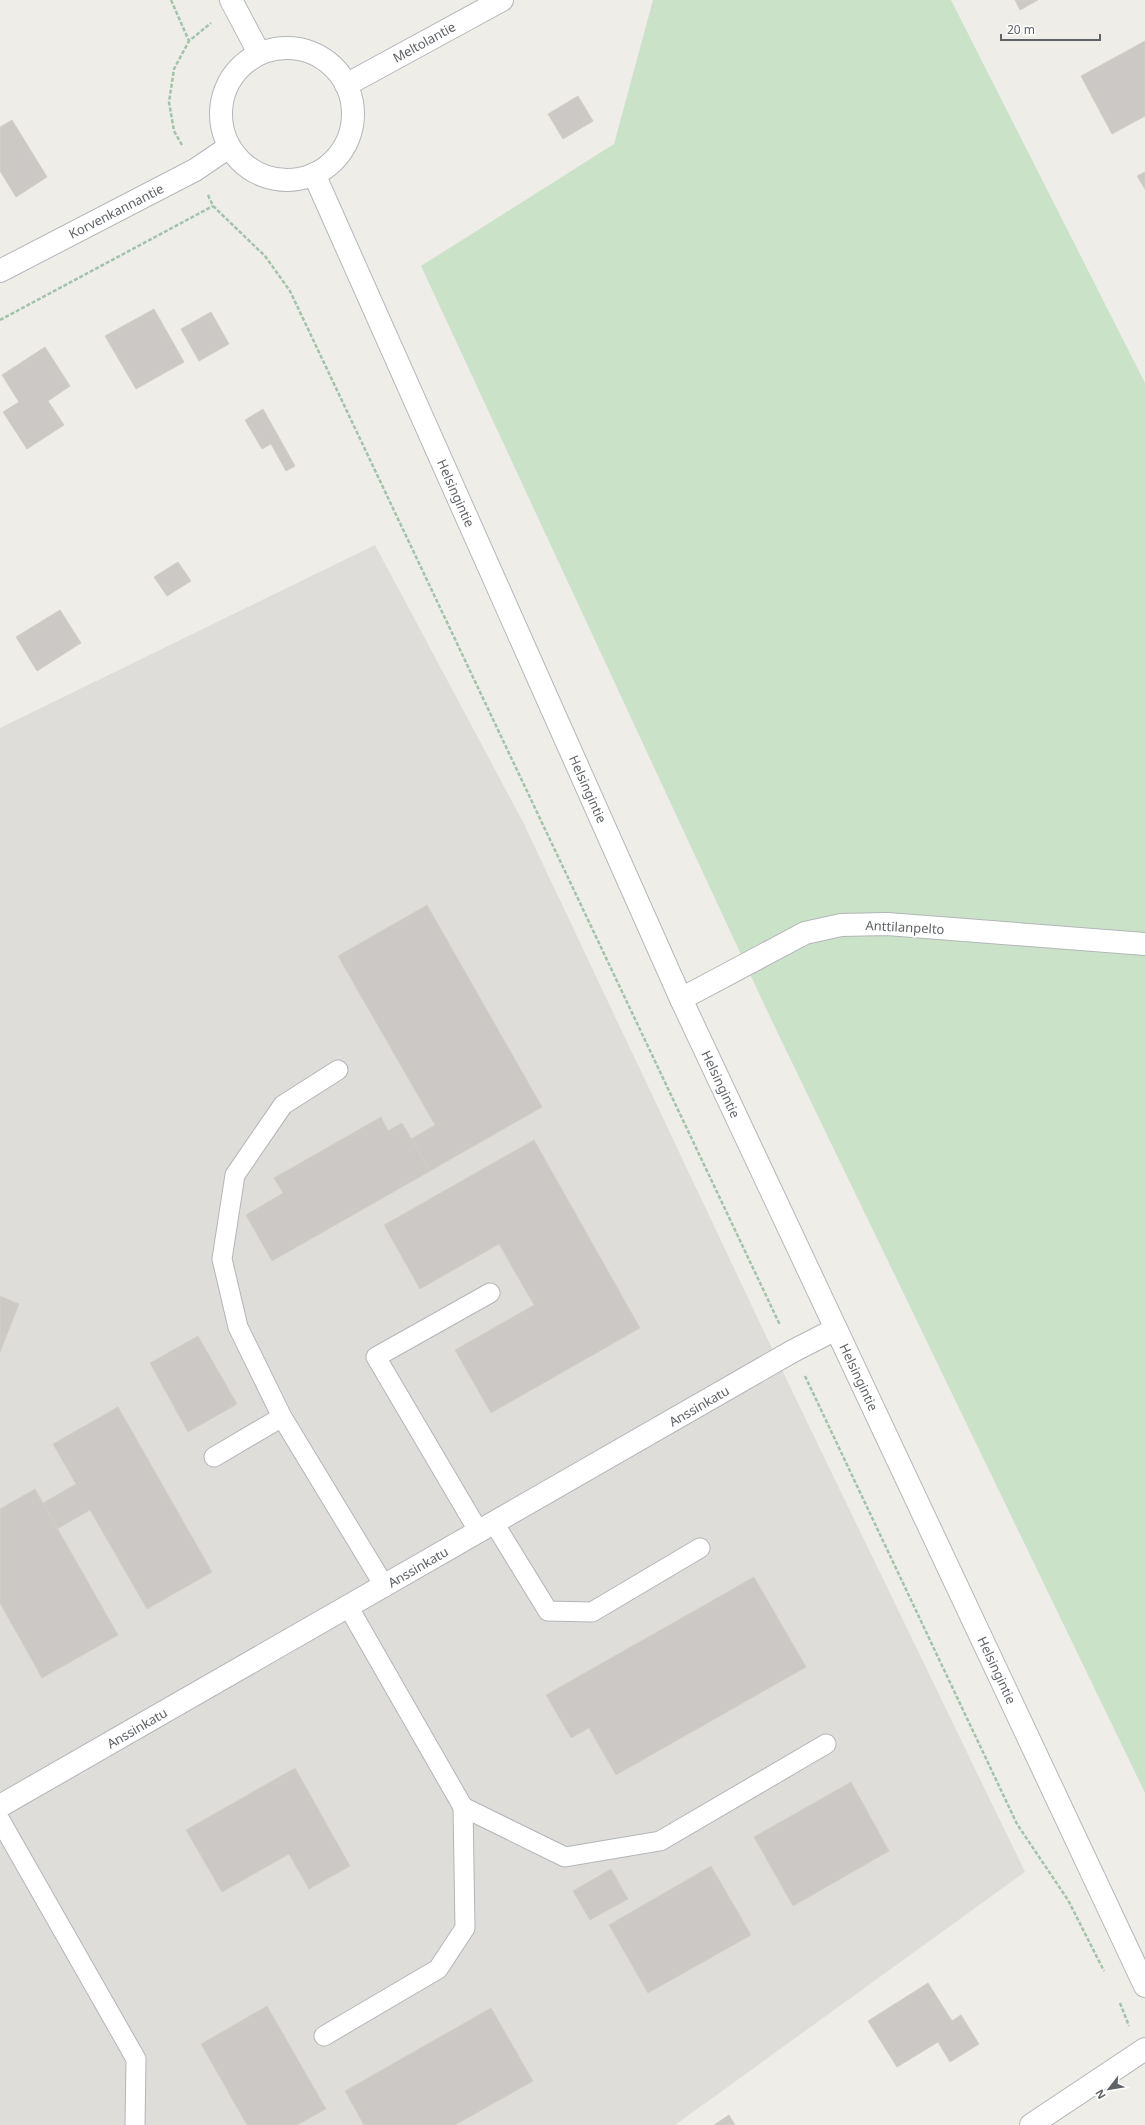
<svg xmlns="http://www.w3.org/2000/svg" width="1145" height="2125" font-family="'Noto Sans',sans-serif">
<rect width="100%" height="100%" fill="#efede8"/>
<polygon fill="#deddda" points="375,545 523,822 794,1395 1025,1872 675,2125 0,2125 0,728"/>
<polygon fill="#cae3c8" points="653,0 951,0 1145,383 1145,1793 770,1017 421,266 614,144"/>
<g fill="#cbc8c5" stroke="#d3cfc7">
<polygon points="1015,0 1038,0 1020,10"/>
<polygon points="1145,41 1145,116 1112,134 1081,76"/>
<polygon points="578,96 593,121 563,139 548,114"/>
<polygon points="12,120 47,177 16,197 0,171 0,127"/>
<polygon points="1145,172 1145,189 1137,176"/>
<polygon points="154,309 184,362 136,389 105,336"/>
<polygon points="211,312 229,344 199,361 181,329"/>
<polygon points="45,347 70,386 48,401 64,425 27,449 3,412 19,402 2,375"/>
<polygon points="263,409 295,466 286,471 271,444 262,449 245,420"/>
<polygon points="178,562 191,581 167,596 154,577"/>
<polygon points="60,610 81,643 37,671 16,637"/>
<polygon points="427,905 542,1107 430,1171 411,1139 435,1125 338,956"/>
<polygon points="381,1117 388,1131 402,1123 430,1171 272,1261 246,1215 283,1193 274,1178"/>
<polygon points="534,1140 640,1328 491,1413 455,1350 534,1305 499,1244 420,1289 384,1225"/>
<polygon points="0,1296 19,1304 0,1352"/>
<polygon points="198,1336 237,1404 188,1432 150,1363"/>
<polygon points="118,1407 212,1572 147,1609 90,1510 57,1529 43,1503 76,1484 53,1444"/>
<polygon points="35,1489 118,1635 42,1678 0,1603 0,1509"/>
<polygon points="754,1577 806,1667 616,1775 589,1728 571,1738 546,1695"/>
<polygon points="295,1768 350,1866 309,1889 289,1854 222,1892 186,1830"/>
<polygon points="851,1782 889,1851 793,1906 754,1837"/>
<polygon points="711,1866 751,1935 648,1993 609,1925"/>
<polygon points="611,1869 628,1899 590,1920 573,1891"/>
<polygon points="928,1983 952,2021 961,2015 979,2044 950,2062 938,2042 897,2067 868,2021"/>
<polygon points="267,2006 326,2109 297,2125 247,2125 201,2044"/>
<polygon points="491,2008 533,2081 455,2125 364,2125 345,2091"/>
<polygon points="729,2115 735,2125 714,2125"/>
</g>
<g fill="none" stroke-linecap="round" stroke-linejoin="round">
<g stroke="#b3b5b8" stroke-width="21">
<g id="service">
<polyline points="338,1070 283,1105 235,1175 222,1259 238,1327 282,1417 385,1587"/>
<polyline points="214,1457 282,1417"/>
<polyline points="494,1523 548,1611 592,1612 700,1548"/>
<polyline points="479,1532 376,1357 490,1293"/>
<polyline points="463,1807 565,1857 660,1841 826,1744"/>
<polyline points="0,1820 136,2059 135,2125"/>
<polyline points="324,2036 438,1969 465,1928 463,1807 349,1608"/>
</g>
</g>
<g stroke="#b3b5b8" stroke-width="24">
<g id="minor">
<polyline points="681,999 805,933 841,925 887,924 1145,944"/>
<polyline points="0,1806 793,1351 836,1329"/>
<polyline points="1031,2125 1145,2049"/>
</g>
</g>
<g stroke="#b3b5b8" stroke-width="24">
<polyline id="tertiary" points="346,85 502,0"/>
</g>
<g stroke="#b4b7ba" stroke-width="24">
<g id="secondary">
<polyline points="231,0 259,53"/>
<circle cx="287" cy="114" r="66"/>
<polyline points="314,174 681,999 1145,1986"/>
<polyline points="0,271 195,170 229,147"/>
</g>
</g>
<g stroke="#a2c3aa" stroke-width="2.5" stroke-dasharray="4 2" stroke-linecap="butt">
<polyline points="171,0 189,41"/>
<polyline points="182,145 174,131 169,102 174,69 189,41 211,23"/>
<polyline points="208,195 213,206 265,256 290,291 780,1325"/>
<polyline points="0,320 213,206"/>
<polyline points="805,1376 1017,1824 1068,1900 1104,1971"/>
<polyline points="1120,2003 1129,2026"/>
</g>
<use href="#service" stroke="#fff" stroke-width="19"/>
<use href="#minor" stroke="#fff" stroke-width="22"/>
<use href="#tertiary" stroke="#fff" stroke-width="22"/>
<use href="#secondary" stroke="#fff" stroke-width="22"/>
</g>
<g text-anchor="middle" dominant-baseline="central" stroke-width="4" stroke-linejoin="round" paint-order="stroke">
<g font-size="13" fill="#5f6366" stroke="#fff">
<text transform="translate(424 42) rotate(-29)">Meltolantie</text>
<text transform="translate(116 211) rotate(-27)">Korvenkannantie</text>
<text transform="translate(456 493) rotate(66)">Helsingintie</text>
<text transform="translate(588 789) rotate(66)">Helsingintie</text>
<text transform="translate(905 927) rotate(3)">Anttilanpelto</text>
<text transform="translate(721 1084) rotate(65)">Helsingintie</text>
<text transform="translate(859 1377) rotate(65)">Helsingintie</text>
<text transform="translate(699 1406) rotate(-30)">Anssinkatu</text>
<text transform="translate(418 1567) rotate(-30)">Anssinkatu</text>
<text transform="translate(997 1670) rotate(65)">Helsingintie</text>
<text transform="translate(137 1728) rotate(-30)">Anssinkatu</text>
</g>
</g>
<g transform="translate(1109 2089) rotate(239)" stroke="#ffffff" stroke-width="3" paint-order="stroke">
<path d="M0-3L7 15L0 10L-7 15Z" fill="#5f6366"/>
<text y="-6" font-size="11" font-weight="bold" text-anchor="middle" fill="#5f6366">N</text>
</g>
<path d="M1001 34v6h99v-6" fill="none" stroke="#5f6366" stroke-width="2"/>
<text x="1007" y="34" font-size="12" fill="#5f6366" stroke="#ffffff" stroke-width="3" paint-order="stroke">20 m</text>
</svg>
